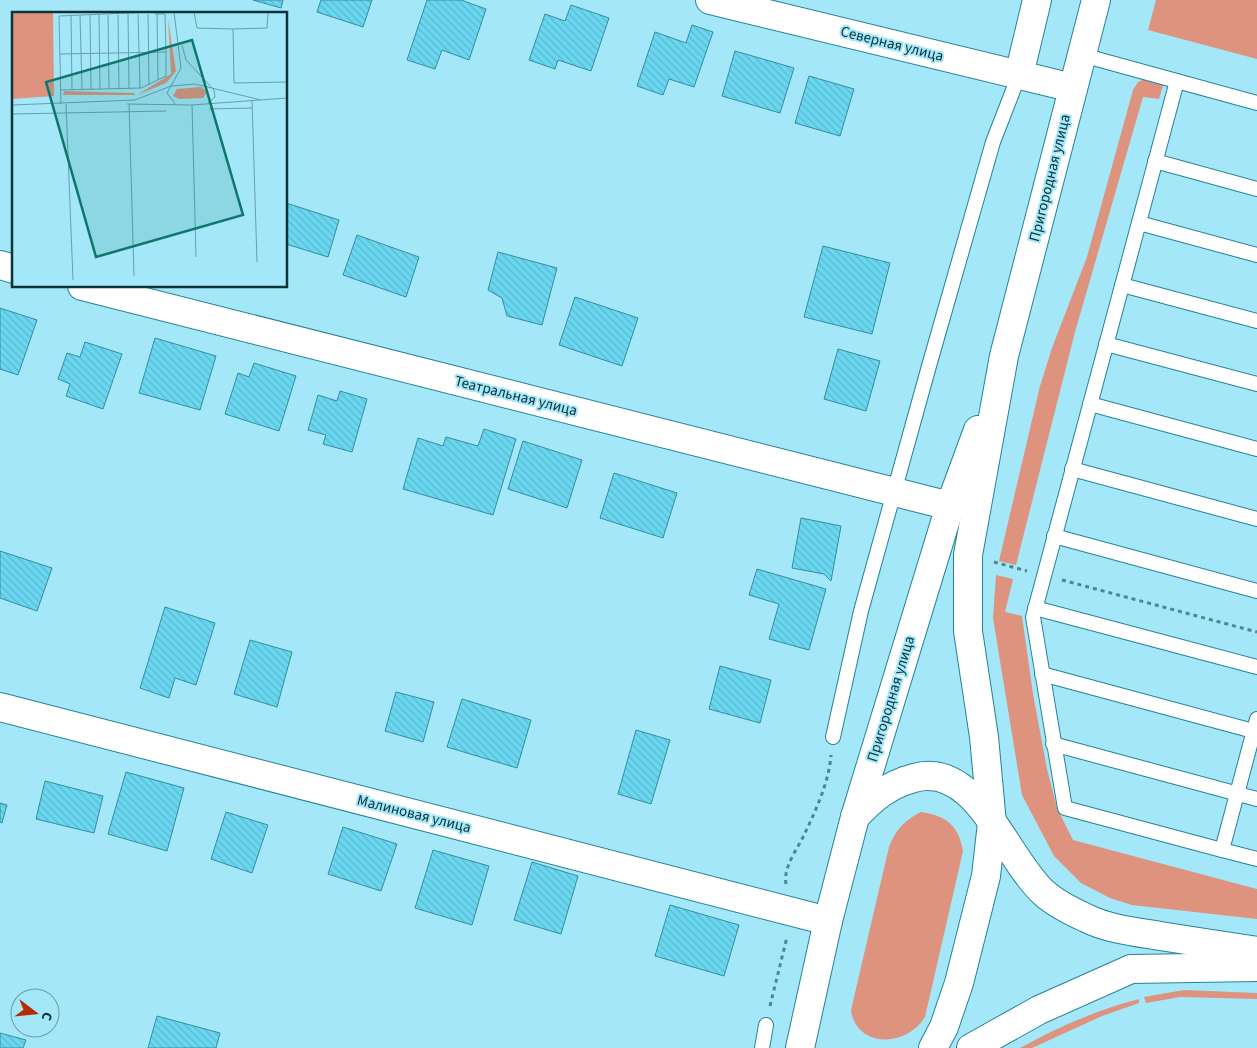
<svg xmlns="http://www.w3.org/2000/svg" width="1257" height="1048" font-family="'Source Sans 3',sans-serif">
<defs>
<pattern id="building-back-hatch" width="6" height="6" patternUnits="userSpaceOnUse" patternTransform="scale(1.25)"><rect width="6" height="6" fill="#6ad7f0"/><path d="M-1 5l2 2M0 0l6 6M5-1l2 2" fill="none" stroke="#5bb9cf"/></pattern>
</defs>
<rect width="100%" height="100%" fill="#a4e7f8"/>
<g fill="#de937f">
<polygon points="1156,0 1257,0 1257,59 1148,30"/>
<polygon points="1147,78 1164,82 1159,99 1143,97 1075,332 1016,565 999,561 1040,386 1052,348 1087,257 1133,90 1138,82"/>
<polygon points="996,575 1013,579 1005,612 1022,616 1033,694 1047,769 1057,808 1073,840 1257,889 1257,919 1132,905 1110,898 1081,883 1054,856 1022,795 993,618"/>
<path d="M921,812C947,816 958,825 963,851L925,1017C906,1048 856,1048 851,1010L889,847C896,829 904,821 921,812Z"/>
<polygon points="1184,990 1257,993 1257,999 1180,997 1146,1003 1144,997"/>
<path d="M1139,999V1003L1102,1016L1032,1048H1020C1058,1027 1097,1010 1139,999Z"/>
</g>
<g fill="url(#building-back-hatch)" stroke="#338da1">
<polygon points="253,0 283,0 281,8"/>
<polygon points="321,0 372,0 363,27 317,12"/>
<polygon points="427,0 461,0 486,9 469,60 442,50 435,69 407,60"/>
<polygon points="571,5 609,18 591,71 558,60 555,69 529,60 545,14 565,21"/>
<polygon points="692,25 713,32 694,87 669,79 663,95 637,86 655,32 686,43"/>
<polygon points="735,51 794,68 780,113 722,96"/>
<polygon points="809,76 854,89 840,136 795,123"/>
<polygon points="286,203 339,220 328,257 286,244"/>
<polygon points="357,235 419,257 406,297 343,275"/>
<polygon points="823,246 890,263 872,334 804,317"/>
<polygon points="498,252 557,268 542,325 507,316 502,298 488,290"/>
<polygon points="575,297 638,318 622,366 559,345"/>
<polygon points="0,308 37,320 18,375 0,369"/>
<polygon points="155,338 216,356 200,410 139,393"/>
<polygon points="85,342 122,354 103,409 66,396 70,384 58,379 67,353 80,357"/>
<polygon points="838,349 880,361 866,411 824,399"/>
<polygon points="254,363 296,376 279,431 225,414 238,373 249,377"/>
<polygon points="340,391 367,399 352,452 323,444 326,435 308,430 318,395 337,401"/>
<polygon points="484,429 516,439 493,515 403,489 418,438 443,446 446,437 478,446"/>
<polygon points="523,441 582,460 567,508 508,489"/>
<polygon points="614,473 677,493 663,538 600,518"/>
<polygon points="801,518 841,526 831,581 824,574 792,568"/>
<polygon points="0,551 52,568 37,611 0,598"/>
<polygon points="757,569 826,589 809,650 769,639 779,604 749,595"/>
<polygon points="165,607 215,623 196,685 175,678 169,698 140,688"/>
<polygon points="250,640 292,652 277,707 234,694"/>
<polygon points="720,666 771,680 760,723 709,709"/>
<polygon points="396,692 434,702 423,742 385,731"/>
<polygon points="462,699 531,720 517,768 447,747"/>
<polygon points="636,730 670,740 651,804 618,794"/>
<polygon points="126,772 184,788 167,851 108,834"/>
<polygon points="45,781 103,796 94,833 36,819"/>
<polygon points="0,803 7,805 2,823 0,822"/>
<polygon points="226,812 268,825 252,873 211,859"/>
<polygon points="343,827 397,844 381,891 328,874"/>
<polygon points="433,850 489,866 472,925 415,908"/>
<polygon points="532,862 578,876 561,934 514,920"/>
<polygon points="670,905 739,925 724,976 655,956"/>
<polygon points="157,1016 220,1033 216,1048 148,1048"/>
<polygon points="0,1033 26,1040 23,1048 0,1048"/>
</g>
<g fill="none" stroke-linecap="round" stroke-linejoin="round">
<g stroke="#268397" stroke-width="16">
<g id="lane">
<polyline points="1082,55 1257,103"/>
<polyline points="1177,81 1033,617 1065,808 1222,850 1257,719"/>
<polyline points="1155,161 1257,189"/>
<polyline points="1139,223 1257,255"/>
<polyline points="1122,285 1257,321"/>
<polyline points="1106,344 1257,384"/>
<polyline points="1090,404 1257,449"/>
<polyline points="1072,469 1257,519"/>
<polyline points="1054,536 1257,591"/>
<polyline points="1035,608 1257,667"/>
<polyline points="1042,674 1257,732"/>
<polyline points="833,737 861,611 929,366 993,142 1019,75"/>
<polyline points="1053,744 1257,799"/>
<polyline points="1222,850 1257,859"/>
<polyline points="762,1048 766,1025"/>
</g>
</g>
<g stroke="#268397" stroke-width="30">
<g id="street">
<polyline points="710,0 1073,88"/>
<polyline points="1019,75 1037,0"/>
<polyline points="0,265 14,269"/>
<polyline points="82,286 950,506"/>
<polyline points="0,707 828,921"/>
</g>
</g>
<g stroke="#268397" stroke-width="30">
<g id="secondary">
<path d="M855,817C873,798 888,785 914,778C976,760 1006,859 1044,893C1055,903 1073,912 1086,918C1108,929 1136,932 1160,936C1192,941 1225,946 1257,951"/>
<polyline points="971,1048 1039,1010 1131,969 1257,967"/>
</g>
</g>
<g stroke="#268397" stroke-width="30">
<g id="primary">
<polyline points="800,1048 828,921 855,817 950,506 978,430"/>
<polyline points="933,1048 944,1027 959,983 986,876 992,823 984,737 968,631 968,555 1004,356 1096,0"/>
</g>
</g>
<g stroke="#518591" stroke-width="3" stroke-dasharray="4 4" stroke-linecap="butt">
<polyline points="994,562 1027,571"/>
<polyline points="1062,580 1257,632"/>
<path d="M786,884C783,867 797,850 804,835C816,810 829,782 831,755"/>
<polyline points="770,1006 787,937"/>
</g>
<use href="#lane" stroke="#fff" stroke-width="14"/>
<use href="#street" stroke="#fff" stroke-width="28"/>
<use href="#secondary" stroke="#fff" stroke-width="28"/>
<use href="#primary" stroke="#fff" stroke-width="28"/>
</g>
<g text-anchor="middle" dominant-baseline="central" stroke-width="4" stroke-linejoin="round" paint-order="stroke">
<g font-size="15" fill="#0d333b" stroke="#a4e7f8">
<text transform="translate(892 44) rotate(14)">Северная улица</text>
<text transform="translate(1050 178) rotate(-76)">Пригородная улица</text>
<text transform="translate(516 396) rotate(14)">Театральная улица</text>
<text transform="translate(891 699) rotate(-73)">Пригородная улица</text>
<text transform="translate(414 814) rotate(14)">Малиновая улица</text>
</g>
</g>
<g transform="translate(12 12)">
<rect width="275" height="275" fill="#a4e7f8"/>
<path d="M0,0H41L42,84L0,87ZM156,7L164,59L154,71L125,83L159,62ZM189,75L195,80L191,86L167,87L161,84L165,77ZM52,79L122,81L123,83H51Z" fill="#de937f"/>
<path fill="none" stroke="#689fac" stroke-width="1" d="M162,0L169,56L155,81L164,93M182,0L185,16L221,17L222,71L275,70M116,2L117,76M126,2L128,76M136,2L137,73M143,2H153L154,40M145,2L146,68M59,3L60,77M68,3L70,77M78,3L79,77M87,3L88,77M96,3L97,77M106,3L107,77M221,17L255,16L256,0M170,33L174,48L202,78L203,85L196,91M48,42L154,40V64L129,76L48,78M240,88L245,250M49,92L47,4L139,0M54,92L61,268M115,92L180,93L275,86M117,92L122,264M0,93L123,88L159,74L183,72L249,88M180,93L184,245M197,97L240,96M0,102L154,99"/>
<path fill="#0f766e" fill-opacity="0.15" stroke="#0f766e" stroke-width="2.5" d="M180,28L231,203L84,245L34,70Z"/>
<rect width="275" height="275" fill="none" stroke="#0d333b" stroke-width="2.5"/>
</g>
<g transform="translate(35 1013) rotate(106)"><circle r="24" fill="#a4e7f8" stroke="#689fac"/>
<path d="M0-4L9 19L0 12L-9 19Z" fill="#b62c00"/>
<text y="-8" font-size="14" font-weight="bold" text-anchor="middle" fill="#0d333b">С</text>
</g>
</svg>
